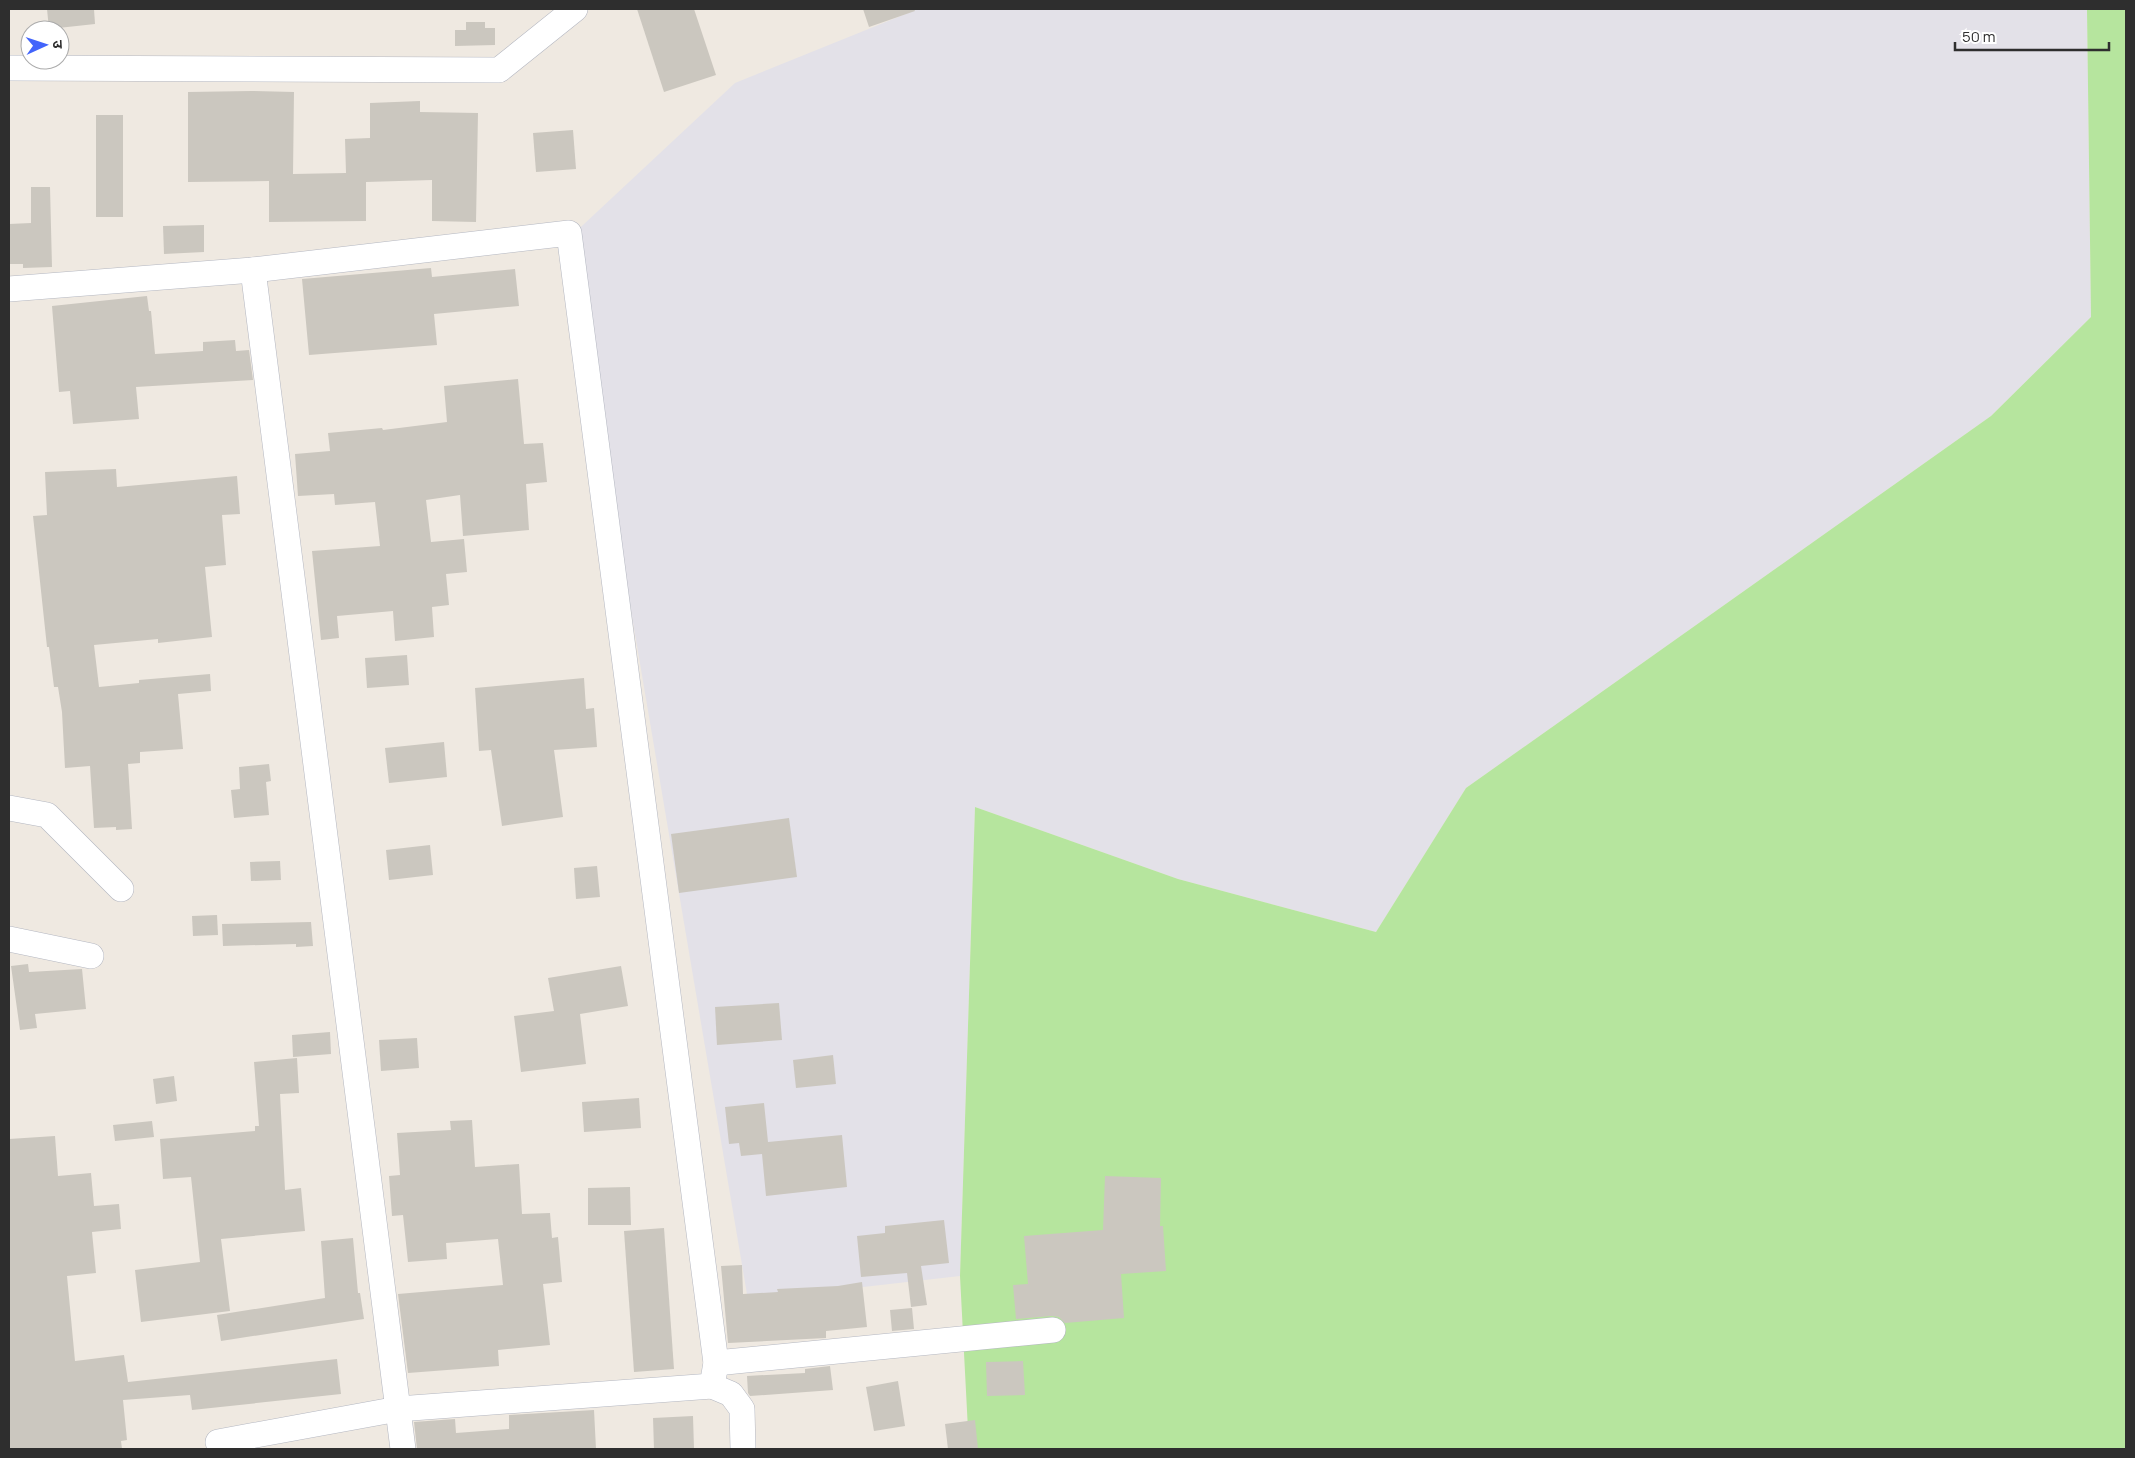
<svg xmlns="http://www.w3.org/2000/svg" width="2135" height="1458" font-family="Manrope,'Noto Sans Devanagari',sans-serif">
<rect width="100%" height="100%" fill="#efe9e1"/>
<polygon fill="#e3e1e8" points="918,9 2087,9 2091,317 1991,416 1466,788 1376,932 1178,879 975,807 960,1276 748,1300 568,239 735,83"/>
<polygon fill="#b6e59e" points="2087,9 2126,9 2126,1449 969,1449 960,1276 975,807 1178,879 1376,932 1466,788 1991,416 2091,317"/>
<g fill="#cbc7bf">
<polygon points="47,9 94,9 95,24 49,29"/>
<polygon points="637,9 694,9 716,75 664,92"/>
<polygon points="863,9 914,9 915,11 869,27"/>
<polygon points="466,22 485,22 485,28 495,28 495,45 455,46 455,30 466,30"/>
<polygon points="251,91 294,92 293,174 346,173 345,139 370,138 370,103 420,101 420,112 478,113 476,222 432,221 432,180 366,182 366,221 269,222 269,181 188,182 188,92"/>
<rect x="96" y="115" width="27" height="102"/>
<polygon points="573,130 576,169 536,172 533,133"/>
<polygon points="31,187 50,187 52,267 23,268 23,264 9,264 9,224 31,223"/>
<polygon points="204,225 204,252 164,254 163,226"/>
<polygon points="431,268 432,277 515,269 519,306 434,314 437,345 309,355 302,279"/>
<polygon points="147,296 149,311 151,311 155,354 203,351 203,342 235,340 236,351 249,350 253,380 136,387 139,419 73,424 70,391 59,392 52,306"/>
<polygon points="518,379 524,444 543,443 547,482 526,484 529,530 463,536 460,495 426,500 431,542 464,539 467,572 446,574 449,605 432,607 434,637 395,641 393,611 337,616 339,638 321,640 312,551 380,546 375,502 335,505 334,494 298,496 295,454 330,451 328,433 382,428 383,430 447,422 444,386"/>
<polygon points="116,469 117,487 237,476 240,514 222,515 226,565 205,567 212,637 158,643 158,639 94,645 99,687 139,683 139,680 210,674 211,691 178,694 183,749 140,752 140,763 128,764 132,829 116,830 116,827 94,828 90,766 65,768 62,712 58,687 54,687 49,647 47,647 33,516 47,515 45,472"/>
<polygon points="407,655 409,685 367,688 365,658"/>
<polygon points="584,678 586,709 594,708 597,747 554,750 563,817 502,826 491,750 479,751 475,688"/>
<polygon points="444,742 447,777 389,783 385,748"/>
<polygon points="269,764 271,781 266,782 269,815 234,818 231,790 240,789 239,767"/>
<polygon points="789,818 797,877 679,893 671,834"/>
<polygon points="430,845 433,875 389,880 386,850"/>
<polygon points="280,861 281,880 251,881 250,862"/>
<polygon points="597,866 600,897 576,899 574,868"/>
<polygon points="217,915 218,935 193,936 192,916"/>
<polygon points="311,922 313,946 296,947 296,944 223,946 222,924"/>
<polygon points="28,964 29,972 82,969 86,1009 35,1014 37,1028 20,1030 11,966"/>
<polygon points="621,966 628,1006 580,1014 586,1064 521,1072 514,1016 554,1011 548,978"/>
<polygon points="779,1003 782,1040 717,1045 715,1007"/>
<polygon points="330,1032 331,1054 293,1057 292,1035"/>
<polygon points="417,1038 419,1068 381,1071 379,1040"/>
<polygon points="833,1055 836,1084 796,1088 793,1060"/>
<polygon points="297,1058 299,1093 280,1094 285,1190 301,1188 305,1231 221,1239 230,1311 141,1322 135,1270 200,1262 191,1177 163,1179 160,1139 255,1131 255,1126 259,1126 254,1062"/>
<polygon points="174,1076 177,1101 156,1104 153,1079"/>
<polygon points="639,1098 641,1128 584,1132 582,1102"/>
<polygon points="764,1103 768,1142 842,1135 847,1187 766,1196 762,1154 741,1156 739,1143 729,1144 725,1107"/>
<polygon points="472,1120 475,1167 519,1164 522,1214 550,1213 552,1238 558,1237 562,1282 543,1284 550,1345 498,1350 499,1366 408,1373 398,1294 503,1285 498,1239 446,1243 447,1259 408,1262 403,1215 392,1216 389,1176 400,1175 397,1133 451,1130 450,1121"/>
<polygon points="152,1121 154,1137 115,1141 113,1125"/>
<polygon points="55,1136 58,1176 91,1173 94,1206 119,1204 121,1229 92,1232 96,1273 67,1276 75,1361 124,1355 128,1382 337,1359 341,1394 192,1410 190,1395 123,1400 127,1440 121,1441 122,1449 9,1449 9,1139"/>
<polygon points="1105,1176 1161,1178 1160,1226 1163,1226 1166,1271 1121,1274 1124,1318 1065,1323 1059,1317 1052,1316 1016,1319 1013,1285 1028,1284 1024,1236 1103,1230"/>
<polygon points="630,1187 631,1225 588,1225 588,1188"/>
<polygon points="944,1220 949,1263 921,1266 927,1305 911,1307 907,1273 861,1277 857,1236 885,1233 885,1226"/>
<polygon points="664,1228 674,1369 634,1372 624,1231"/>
<polygon points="353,1238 358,1293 360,1293 364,1319 221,1341 217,1315 325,1298 321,1241"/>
<polygon points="742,1265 743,1294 778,1292 777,1289 838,1286 862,1282 867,1327 826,1331 826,1338 728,1343 721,1266"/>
<polygon points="912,1308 914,1329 892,1331 890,1310"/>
<polygon points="1023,1361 1025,1395 987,1396 986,1362"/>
<polygon points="830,1366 833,1390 750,1396 748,1393 747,1376 805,1373 805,1369"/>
<polygon points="898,1381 905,1426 874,1431 866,1387"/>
<polygon points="594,1410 596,1449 417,1449 414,1422 455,1419 456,1433 509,1429 509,1415"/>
<polygon points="693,1416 694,1449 654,1449 653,1418"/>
<polygon points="975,1420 978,1449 948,1449 945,1424"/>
</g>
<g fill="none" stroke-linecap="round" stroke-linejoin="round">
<g stroke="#b4b7c1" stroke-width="26">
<g id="minor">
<polyline points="9,68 499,70 575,9"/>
<polyline points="253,270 403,1449"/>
<polyline points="9,289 253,270 569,233 716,1363 712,1386 398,1409 218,1442"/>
<polyline points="9,808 47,815 121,889"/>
<polyline points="9,939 91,956"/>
<polyline points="716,1363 1053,1330"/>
<polyline points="712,1386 731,1394 742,1409 743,1449"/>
</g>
</g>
<use href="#minor" stroke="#fff" stroke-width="25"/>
</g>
<rect width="2135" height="1458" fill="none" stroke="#2e2e2e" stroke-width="20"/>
<g transform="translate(45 45) rotate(87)"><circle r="24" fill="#ffffff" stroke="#ababab"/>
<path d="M0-4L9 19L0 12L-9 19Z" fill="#4264fb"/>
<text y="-8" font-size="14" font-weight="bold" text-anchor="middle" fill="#2e2e2e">उ</text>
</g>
<path d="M1955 42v8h154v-8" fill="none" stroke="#2e2e2e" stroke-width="2.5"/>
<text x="1962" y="42" font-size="15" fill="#2e2e2e" stroke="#ffffff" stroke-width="4" paint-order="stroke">50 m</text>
</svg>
